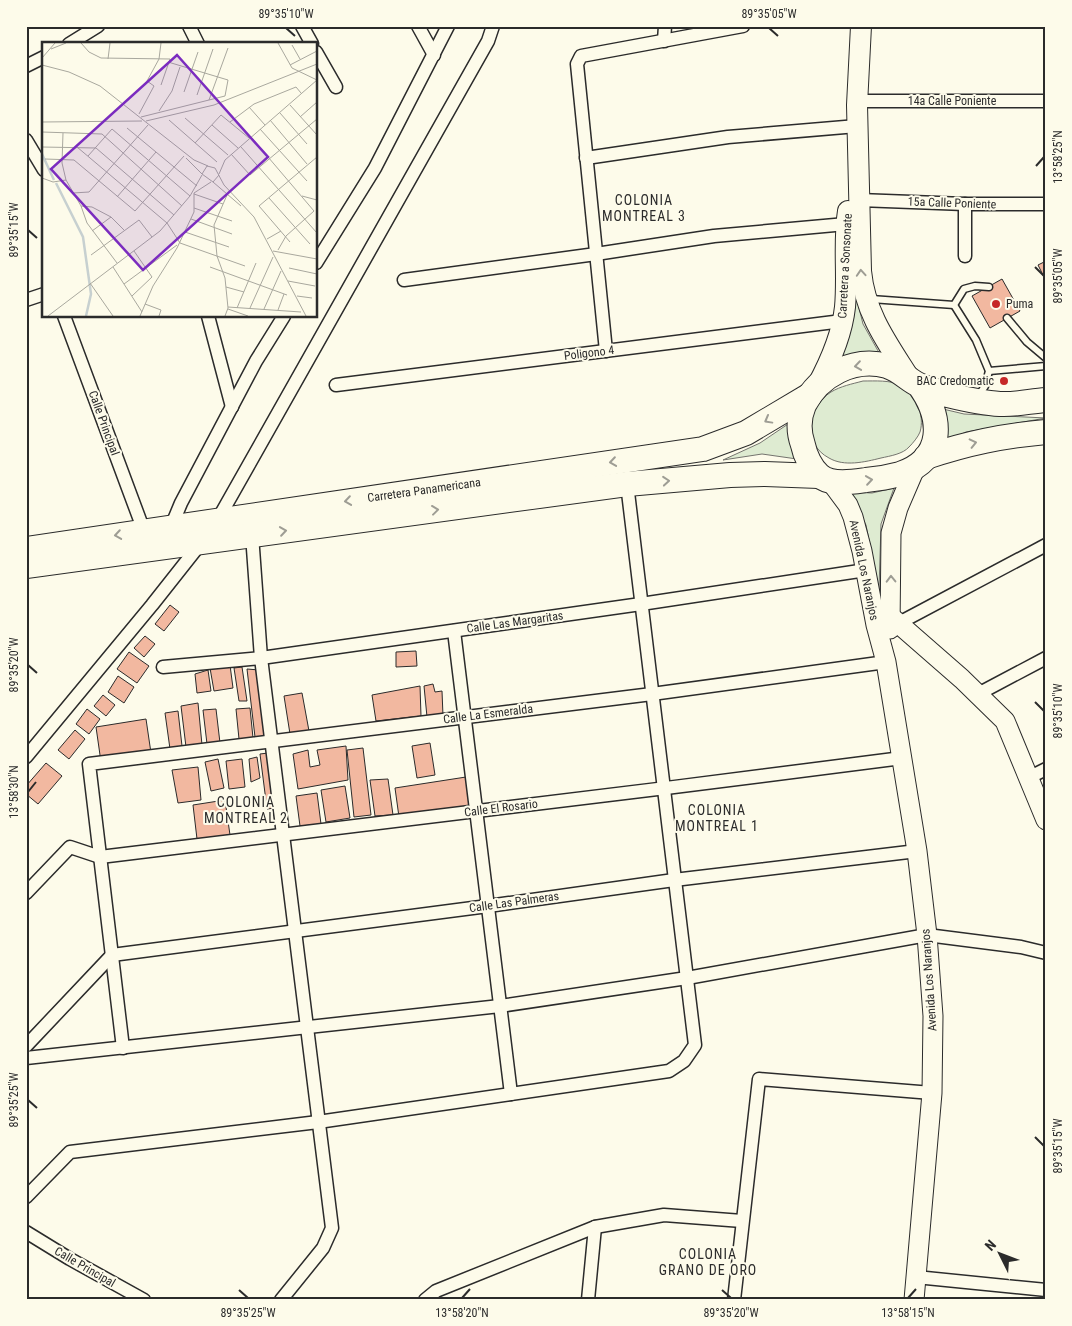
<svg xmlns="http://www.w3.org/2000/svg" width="1072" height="1326" font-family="'Roboto Condensed',sans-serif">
<rect width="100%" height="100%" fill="#fdfbea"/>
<g fill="#deebd1" stroke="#74746e">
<polygon points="852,260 857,300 863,324 882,358 835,362"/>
<path d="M863,381C876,381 889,380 901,385C916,392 925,416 920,432C918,437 913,443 909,447C903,454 890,456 881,458C865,462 844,467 829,458C802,444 807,407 831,392C841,386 852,384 863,381Z"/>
<polygon points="943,409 964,414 1046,418 966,432 944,442"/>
<polygon points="791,422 797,459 762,454 723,460 760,443"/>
<polygon points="894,488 881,524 879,590 866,525 849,492 872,493"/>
</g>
<g fill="#f2b8a0" stroke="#2b2b2b">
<polygon points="1046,261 1046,281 1038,265"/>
<polygon points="1002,279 1020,311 990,328 972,296"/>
<polygon points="170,605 179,612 164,631 155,624"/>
<polygon points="145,636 155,644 144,657 134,648"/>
<polygon points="416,651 417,666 396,667 396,652"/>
<polygon points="129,652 149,666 137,683 117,669"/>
<polygon points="230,665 233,688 214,691 210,668"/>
<polygon points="242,667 247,701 239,701 234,668"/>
<polygon points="247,669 259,670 267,736 255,737"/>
<polygon points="208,670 211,691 197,693 195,674"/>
<polygon points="118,676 134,687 124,703 108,692"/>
<polygon points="433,684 435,692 442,691 443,716 427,717 424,686"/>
<polygon points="420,686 421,716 376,721 372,695"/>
<polygon points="302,693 309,731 290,734 284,696"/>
<polygon points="103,695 115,705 106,716 94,706"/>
<polygon points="198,703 202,745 186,747 181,706"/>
<polygon points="250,708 253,738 239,739 236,709"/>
<polygon points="87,709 100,719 89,734 76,724"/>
<polygon points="216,709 220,743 207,744 203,710"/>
<polygon points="178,711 182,746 170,749 165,713"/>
<polygon points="146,719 151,753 101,762 96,727"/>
<polygon points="75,730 85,739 69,759 58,750"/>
<polygon points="430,743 435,775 417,778 412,746"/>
<polygon points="346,746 348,780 298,789 293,754 308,750 310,767 320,765 317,750"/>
<polygon points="363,748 371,815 354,817 347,750"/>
<polygon points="268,753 275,808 267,809 260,754"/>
<polygon points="257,757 260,778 251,782 249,759"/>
<polygon points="218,759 224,788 211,791 205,762"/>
<polygon points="242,759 245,787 229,789 226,761"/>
<polygon points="46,763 62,776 38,804 26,794 26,786"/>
<polygon points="198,767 201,800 178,803 172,770"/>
<polygon points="466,777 470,807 399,817 395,788"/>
<polygon points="388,779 393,815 375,816 370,780"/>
<polygon points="345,786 350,818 326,822 321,790"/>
<polygon points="317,793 321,824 300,826 296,796"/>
<polygon points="225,800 230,835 197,839 193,805"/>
</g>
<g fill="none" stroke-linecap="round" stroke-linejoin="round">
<g stroke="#2b2b2b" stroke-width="9">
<g id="lane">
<polyline points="871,299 954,305"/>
<polyline points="954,305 976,340 989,371 985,386 979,395"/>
<polyline points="954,305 964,289 975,286 989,287"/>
<polyline points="1007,318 1027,342 1046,358"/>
<polyline points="989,371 1046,366"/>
</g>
</g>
<g stroke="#2b2b2b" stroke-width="15">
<g id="street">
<polyline points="189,26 198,44"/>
<polyline points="302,26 312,44"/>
<polyline points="418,26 434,55"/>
<polyline points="664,41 665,26"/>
<polyline points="69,44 98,26"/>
<polyline points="316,52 336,87"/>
<polyline points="26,66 44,57"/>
<polyline points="858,101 1046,101"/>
<polyline points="26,140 44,170"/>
<polyline points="586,158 728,137 857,126"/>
<polyline points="859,200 965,204 1046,204"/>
<polyline points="965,256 965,204"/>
<polyline points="316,263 375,168 448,26"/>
<polyline points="404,280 596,254 714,236 846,224"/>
<polyline points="26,300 44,294"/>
<polyline points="64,316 144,531"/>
<polyline points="208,316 232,407"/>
<polyline points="606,351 577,64 581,56 743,26"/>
<polyline points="336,385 842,321"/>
<polyline points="217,521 488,41 493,26"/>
<polyline points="171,527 181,503 256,361 284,316"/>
<polyline points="252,535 261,658 332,1228 323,1248 281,1300"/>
<polyline points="899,623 1046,545"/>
<polyline points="454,631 511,1094"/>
<polyline points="163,667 261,658 641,604 866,570"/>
<polyline points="978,694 1046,658"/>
<polyline points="26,757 152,605 201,543"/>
<polyline points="1028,778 1046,769"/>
<path d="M26,893L70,847L100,857C368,824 635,793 902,758"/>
<polyline points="26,1046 112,955 488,906 674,880 917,851"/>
<polyline points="123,1048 89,764 652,694 886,662"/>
<polyline points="26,1058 500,1006 687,978 927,935 1021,947 1046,953"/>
<polyline points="26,1197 70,1152 318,1122 669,1071 684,1061 695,1045 627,484"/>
<polyline points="26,1232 70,1259 144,1300"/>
<polyline points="916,1277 1046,1290"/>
<polyline points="425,1300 436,1291 595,1227 664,1215 742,1221"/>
<polyline points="588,1300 595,1227"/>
<polyline points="734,1300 759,1079 932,1093"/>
</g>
</g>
<g stroke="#2b2b2b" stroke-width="21">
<g id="secondary">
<polyline points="831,482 848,505 853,517 862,551 876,625 886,662 917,851 927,935 933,1016 932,1093 914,1300"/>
<polyline points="891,617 962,679 1005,721 1046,820"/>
<polyline points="890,629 891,533 898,508 916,466"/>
</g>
</g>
<g stroke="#2b2b2b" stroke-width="22">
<g id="primary">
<path d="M861,26L857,105L861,271C865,314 888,344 910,379"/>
<path d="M817,386C830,362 842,335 845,307C848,275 843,242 848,211"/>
</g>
</g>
<g stroke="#2b2b2b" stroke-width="26">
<g id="highway">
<path d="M919,385C943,418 945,459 900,474C889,477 877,479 866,480C852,482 830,486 819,475C811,468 805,455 803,445C798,431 798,419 804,405C819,375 854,357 887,366C900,370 908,380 919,385C928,389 939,392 948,395C965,399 983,403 1000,404C1015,405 1031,401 1046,400"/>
<path d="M926,457C968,443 1002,436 1046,432"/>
<polyline points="26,549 703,449 746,433 810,395"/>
<polyline points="26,566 627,484 730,475 765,474 819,476"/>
</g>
</g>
<use href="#lane" stroke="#fdfbea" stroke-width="6"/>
<use href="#street" stroke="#fdfbea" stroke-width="12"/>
<use href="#secondary" stroke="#fdfbea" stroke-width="19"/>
<use href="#primary" stroke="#fdfbea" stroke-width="20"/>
<use href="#highway" stroke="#fdfbea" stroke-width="24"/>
</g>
<defs><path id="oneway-chevron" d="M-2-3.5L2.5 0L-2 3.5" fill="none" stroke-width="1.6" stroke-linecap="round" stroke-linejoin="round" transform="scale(1.25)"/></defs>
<g stroke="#9e9d94">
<use href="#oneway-chevron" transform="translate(861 273) rotate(-94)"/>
<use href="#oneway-chevron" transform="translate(858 366) rotate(172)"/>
<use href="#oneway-chevron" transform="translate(768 420) rotate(151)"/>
<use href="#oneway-chevron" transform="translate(973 443) rotate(-13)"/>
<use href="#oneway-chevron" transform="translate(613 462) rotate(172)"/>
<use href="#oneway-chevron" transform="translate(869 480) rotate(-8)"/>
<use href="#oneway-chevron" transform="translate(666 481) rotate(-5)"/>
<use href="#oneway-chevron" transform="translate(348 501) rotate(172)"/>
<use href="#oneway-chevron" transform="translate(435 510) rotate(-7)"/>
<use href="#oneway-chevron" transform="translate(283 531) rotate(-8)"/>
<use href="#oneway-chevron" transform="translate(118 535) rotate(171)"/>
<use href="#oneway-chevron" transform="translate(891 579) rotate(-91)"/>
</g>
<path fill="none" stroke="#2b2b2b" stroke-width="2" d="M286,28L295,36M769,28L778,36M1036,166L1044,157M28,230L37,238M1035,267L1044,276M28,665L37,673M1035,702L1044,711M28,792L36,782M28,1100L37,1108M1035,1137L1044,1146M239,1290L248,1298M722,1290L731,1298M462,1298L470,1289M908,1298L916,1289"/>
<g fill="#c62828" stroke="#fdfbea" stroke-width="2">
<circle cx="996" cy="304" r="5"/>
<circle cx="1004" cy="381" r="5"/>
</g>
<g text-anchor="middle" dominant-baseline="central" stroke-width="4" stroke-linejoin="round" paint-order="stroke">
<g font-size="12" fill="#2b2b2b" stroke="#fdfbea">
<text x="952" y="101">14a Calle Poniente</text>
<text transform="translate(952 203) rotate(2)">15a Calle Poniente</text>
<text transform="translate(845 266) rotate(-87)">Carretera a Sonsonate</text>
<text transform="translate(589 353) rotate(-7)">Poligono 4</text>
<text transform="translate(104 423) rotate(70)">Calle Principal</text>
<text transform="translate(424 490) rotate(-8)">Carretera Panamericana</text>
<text transform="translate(864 570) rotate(78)">Avenida Los Naranjos</text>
<text transform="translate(515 622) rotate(-8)">Calle Las Margaritas</text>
<text transform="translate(488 714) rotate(-7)">Calle La Esmeralda</text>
<text transform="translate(501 808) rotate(-7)">Calle El Rosario</text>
<text transform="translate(514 902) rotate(-8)">Calle Las Palmeras</text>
<text transform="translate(929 980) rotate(-94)">Avenida Los Naranjos</text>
<text transform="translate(85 1267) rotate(30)">Calle Principal</text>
</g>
<g font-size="12" fill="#2b2b2b" stroke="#fdfbea" text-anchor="start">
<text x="1006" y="304">Puma</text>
<text x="994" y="381" text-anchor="end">BAC Credomatic</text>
</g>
<g font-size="14" letter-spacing="1" fill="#2b2b2b" stroke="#fdfbea">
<text x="644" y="200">COLONIA<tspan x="644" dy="16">MONTREAL 3</tspan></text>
<text x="246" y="802">COLONIA<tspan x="246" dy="16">MONTREAL 2</tspan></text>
<text x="717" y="810">COLONIA<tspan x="717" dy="16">MONTREAL 1</tspan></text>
<text x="708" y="1254">COLONIA<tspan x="708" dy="16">GRANO DE ORO</tspan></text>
</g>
</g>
<g transform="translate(42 42)">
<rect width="275" height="275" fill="#fdfbea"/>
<path fill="none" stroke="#c7d0d0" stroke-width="2.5" d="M0,112L12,138M14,141L41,195L49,252L44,274"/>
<path fill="none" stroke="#a9a89e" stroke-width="1" d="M39,1L47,10L59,16L128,17L119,43M236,1L250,26L275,38M250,3L258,17M9,7L24,1M0,16L13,1M66,17L68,1M0,23L27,30L58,44L152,118L166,124M248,23L275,9M142,50L156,10M155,53L171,7M167,58L186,6M248,63L275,93M207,65L223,83M117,69L130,49L138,25M238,71L265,102M97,72L112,44L105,39L117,17L119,1M99,75L183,54L186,38L126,20M258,75L275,60M143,76L186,113M127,78L175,120M228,78L265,122M104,79L172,63L275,22M0,80L100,79M188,80L212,62L254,45L259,51M170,83L196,106M85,86L155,144M218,87L265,139M0,90L60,92L140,164M21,91L20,121L24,138L39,164L45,181L75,221M209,95L272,169L244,194L236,208M153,101L179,73L207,96M0,105L54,106L132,173M35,105L125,181L138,201L203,224M199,105L275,191M189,112L208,133L275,77M46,114L70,87L148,154M144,116L160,132M3,117L32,118L93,169L142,114M177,132L183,118L275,38M177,133L171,140L160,132L165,124L173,126L182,143L212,175L264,274M0,136L11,140L24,138M171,140L199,164M31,151L47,150L106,83M152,151L169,140M152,152L181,162M260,154L275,158M75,155L114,110M227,156L268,202M39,164L50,165L69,175L82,188M152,166L190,179M149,177L190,192M50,189L69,175M143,190L187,205M225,197L239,189M248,200L217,164L275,115M231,209L275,217M49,213L97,178L110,195M71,225L100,270M168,225L245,253M247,226L275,232M246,239L273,244M48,241L71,274M82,242L135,203M184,245L202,250M90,254L110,235L92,209M255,254L270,256M103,262L119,268L117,274M186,265L259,270M195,266L214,221M208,266L231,215M186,267L206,274M222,267L239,229M236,268L242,252M6,274L118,189L148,154L160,133M98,274L111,244L135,206L152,170V151M183,274L186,266L183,236L175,214L172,183L185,153"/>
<path fill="#7b2cbf" fill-opacity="0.15" stroke="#7b2cbf" stroke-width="2.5" d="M135,13L226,115L101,228L9,127Z"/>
<rect width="275" height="275" fill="none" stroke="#2b2b2b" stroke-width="2.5"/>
</g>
<rect width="1072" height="1326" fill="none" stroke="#fdfbea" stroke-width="55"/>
<g transform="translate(1000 1254) rotate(312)" stroke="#fdfbea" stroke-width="4" paint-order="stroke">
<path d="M0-4L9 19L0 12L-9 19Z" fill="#2b2b2b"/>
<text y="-8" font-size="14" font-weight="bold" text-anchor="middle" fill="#2b2b2b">N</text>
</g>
<rect x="28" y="28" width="1016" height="1270" fill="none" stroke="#2b2b2b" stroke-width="2"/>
<g font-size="12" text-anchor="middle" fill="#2b2b2b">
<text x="286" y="18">89°35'10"W</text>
<text x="769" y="18">89°35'05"W</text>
<text transform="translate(1058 157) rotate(-90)" y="4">13°58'25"N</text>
<text transform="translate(14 230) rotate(-90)" y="4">89°35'15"W</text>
<text transform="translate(1058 276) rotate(-90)" y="4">89°35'05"W</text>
<text transform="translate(14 665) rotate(-90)" y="4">89°35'20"W</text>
<text transform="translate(1058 711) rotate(-90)" y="4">89°35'10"W</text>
<text transform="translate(14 792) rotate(-90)" y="4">13°58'30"N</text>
<text transform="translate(14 1100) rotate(-90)" y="4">89°35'25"W</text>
<text transform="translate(1058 1146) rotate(-90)" y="4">89°35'15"W</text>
<text x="248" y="1317">89°35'25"W</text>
<text x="462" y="1317">13°58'20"N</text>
<text x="731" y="1317">89°35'20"W</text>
<text x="908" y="1317">13°58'15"N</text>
</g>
</svg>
